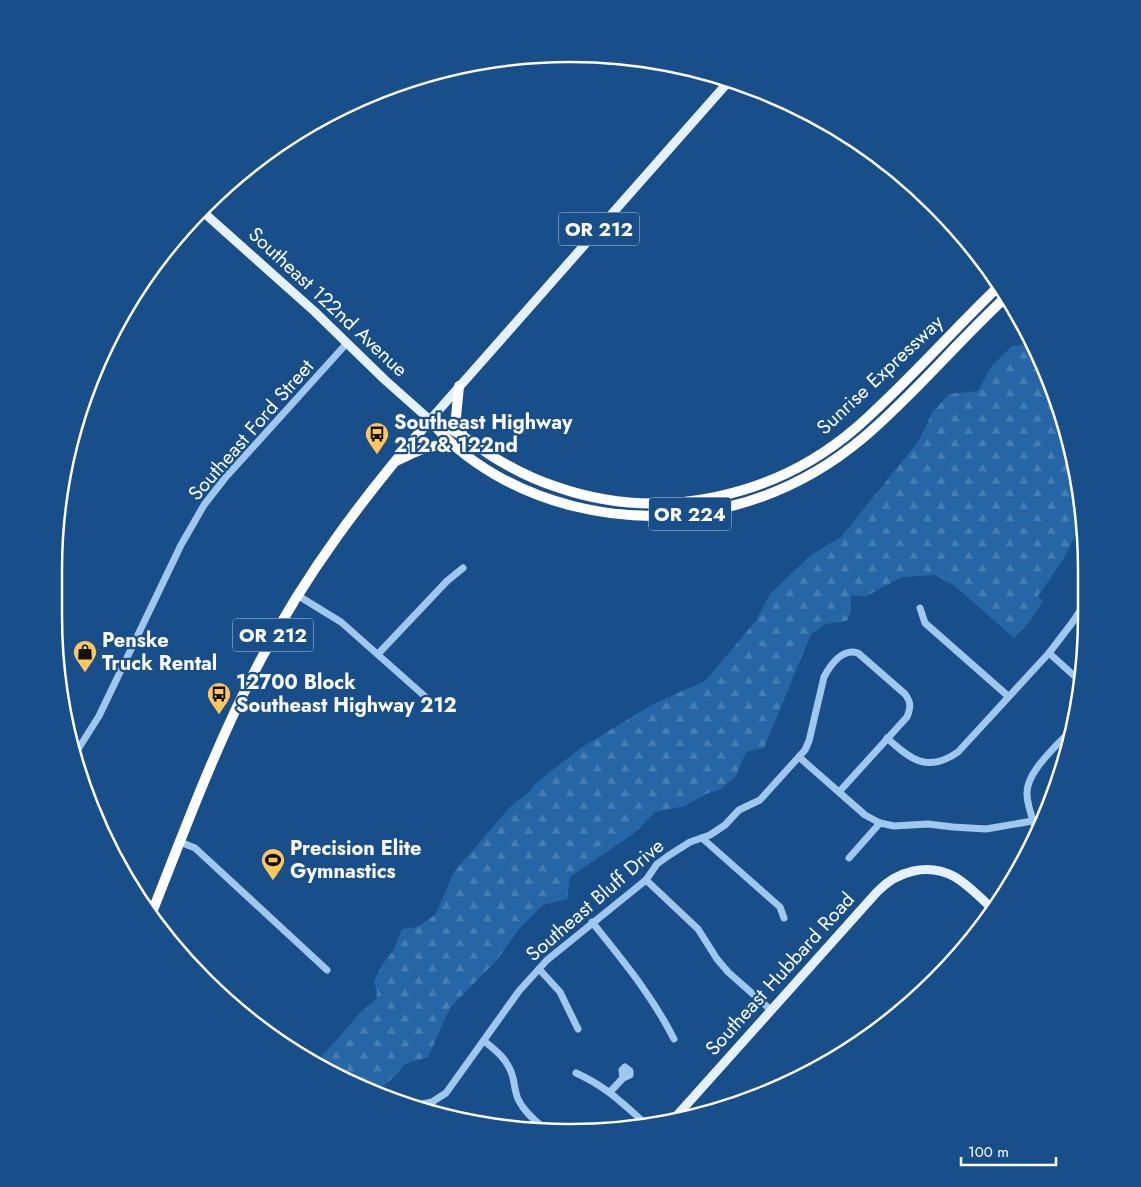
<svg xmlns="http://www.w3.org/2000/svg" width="1141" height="1187" font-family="Jost,sans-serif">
<defs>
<pattern id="forest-firs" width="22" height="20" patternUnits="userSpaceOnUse" patternTransform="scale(1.25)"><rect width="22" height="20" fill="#2766a6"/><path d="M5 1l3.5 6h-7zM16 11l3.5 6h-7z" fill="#477db3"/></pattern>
</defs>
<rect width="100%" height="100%" fill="#184e89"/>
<g fill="url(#forest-firs)">
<polygon points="1034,343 1070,436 1083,520 1064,558 1038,596 1043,601 1031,620 1014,638 956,587 935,575 902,577 865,597 851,595 851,611 847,621 825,624 811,634 764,748 746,752 736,776 721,789 706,794 685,806 655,812 633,834 570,877 567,899 543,905 519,929 497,960 450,1008 428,1057 405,1064 397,1074 376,1093 314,1065 360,1013 376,999 377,992 374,981 382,965 393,951 402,929 417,927 435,915 454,872 509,808 529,792 537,782 581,748 651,705 705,681 755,622 770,594 812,554 841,537 918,442 932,413 949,394 978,391 991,367 1012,346"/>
<polygon points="189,959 267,1032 230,1005"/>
</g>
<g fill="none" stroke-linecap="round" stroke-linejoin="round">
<g stroke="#a0c7ee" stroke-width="7">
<polyline points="297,595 341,622 429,700"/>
<polyline points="920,608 925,623 1008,696"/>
<polyline points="1049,653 1081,682"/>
<polyline points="378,654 447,581 463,568"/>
<path d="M887,738C911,760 928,773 958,752L1049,653L1072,623L1086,602"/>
<polyline points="75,754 99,716 181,545 204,505 225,478 347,343"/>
<polyline points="799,757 865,815 880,823 894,826 928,824 953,827 986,829 1044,819"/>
<path d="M1038,835C1034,822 1027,807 1027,794C1026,771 1059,744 1073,728"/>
<polyline points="702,838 780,907 784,918"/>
<polyline points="180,842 195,848 327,970"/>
<polyline points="849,858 880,823"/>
<polyline points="646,880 698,929 717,959 728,972 771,1010"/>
<polyline points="143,906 153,910"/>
<path d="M592,922C624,962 651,994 674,1039"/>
<polyline points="539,969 560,992 578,1029"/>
<path d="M484,1041C497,1051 509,1061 513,1078C515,1086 515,1094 519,1101C525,1113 536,1121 546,1130"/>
<path d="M576,1073C607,1087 622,1103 647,1125"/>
<polyline points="610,1092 623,1078 630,1075 630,1071 625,1067 622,1070 623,1078"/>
<path d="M408,1107L432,1102L446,1093L519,991L547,960L646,880L657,864L668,856L690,842L710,835L725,825L739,810L760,800L805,750L809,741L824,677C831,664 842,648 858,653L905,694C911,702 911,707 907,717L839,792"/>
</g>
<g stroke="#e6f1ff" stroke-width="9">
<polyline points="202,211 314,311 385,380 430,420 730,80"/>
<path d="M672,1121L877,892C897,871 928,862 955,877C969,885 981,899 994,910"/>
</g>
<g stroke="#fff" stroke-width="10">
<polyline points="459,386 456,417 463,436"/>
<path d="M430,420C464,463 520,493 573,506C677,532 782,506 863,438C914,395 957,342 1006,297"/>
<path d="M431,420C455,428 474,445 495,458C515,470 535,480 557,487C660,523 775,498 857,427C907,383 951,332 999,286"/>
<path d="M396,461C418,451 431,442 455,447"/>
<path d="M151,915C185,829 217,742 260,661C306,573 365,495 430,420"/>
</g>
</g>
<defs>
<g id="bus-pin" transform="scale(1.25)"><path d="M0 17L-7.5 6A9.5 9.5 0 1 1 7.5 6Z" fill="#ffc85c" stroke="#184e89"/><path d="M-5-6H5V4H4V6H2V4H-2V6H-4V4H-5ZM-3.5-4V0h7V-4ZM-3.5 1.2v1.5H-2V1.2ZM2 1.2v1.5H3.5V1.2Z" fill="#111"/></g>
<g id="shop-pin" transform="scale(1.25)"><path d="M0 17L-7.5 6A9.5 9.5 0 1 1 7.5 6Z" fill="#ffc85c" stroke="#184e89"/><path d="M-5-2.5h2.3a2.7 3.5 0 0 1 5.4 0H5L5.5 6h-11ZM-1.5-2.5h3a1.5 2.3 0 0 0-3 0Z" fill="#111"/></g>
<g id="stadium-pin" transform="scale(1.25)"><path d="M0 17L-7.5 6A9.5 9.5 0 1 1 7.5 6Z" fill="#ffc85c" stroke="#184e89"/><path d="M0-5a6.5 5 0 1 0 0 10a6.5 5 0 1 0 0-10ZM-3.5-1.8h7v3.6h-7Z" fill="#111"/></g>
</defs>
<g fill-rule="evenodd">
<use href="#bus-pin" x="377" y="434"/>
<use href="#shop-pin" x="85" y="652"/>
<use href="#bus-pin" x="219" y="694"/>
<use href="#stadium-pin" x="273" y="860"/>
</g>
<g text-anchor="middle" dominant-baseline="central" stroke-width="4.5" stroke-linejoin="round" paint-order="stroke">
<g fill="#184e89" stroke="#bacadc" stroke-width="1">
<rect x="559" y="212.5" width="80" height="33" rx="4"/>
<rect x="649" y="497.5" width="82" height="33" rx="4"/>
<rect x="233" y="618.5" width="80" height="33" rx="4"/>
</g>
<g font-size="19" font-weight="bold" fill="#fff">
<text x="599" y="229">OR 212</text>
<text x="690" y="514">OR 224</text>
<text x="273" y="635">OR 212</text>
</g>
<g font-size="20" fill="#fff" stroke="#184e89">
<text transform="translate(328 302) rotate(43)">Southeast 122nd Avenue</text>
<text transform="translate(880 375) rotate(-43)">Sunrise Expressway</text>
<text transform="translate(251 430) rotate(-49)">Southeast Ford Street</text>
<text transform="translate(595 900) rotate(-41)">Southeast Bluff Drive</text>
<text transform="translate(780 974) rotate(-48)">Southeast Hubbard Road</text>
</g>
<g font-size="20" font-weight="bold" fill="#fff" stroke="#184e89" text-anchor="start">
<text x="394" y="422">Southeast Highway<tspan x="394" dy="23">212 &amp; 122nd</tspan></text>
<text x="102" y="640">Penske<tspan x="102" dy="23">Truck Rental</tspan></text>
<text x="236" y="682">12700 Block<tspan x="236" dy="23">Southeast Highway 212</tspan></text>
<text x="290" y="848">Precision Elite<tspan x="290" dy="23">Gymnastics</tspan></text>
</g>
</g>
<path d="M0 0H1141V1187H0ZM570 62H570A508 508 0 0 1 1078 570V616A508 508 0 0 1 570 1124H570A508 508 0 0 1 62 616V570A508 508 0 0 1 570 62Z" fill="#184e89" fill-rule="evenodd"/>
<path fill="none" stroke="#fff" stroke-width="2.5" d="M570 62H570A508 508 0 0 1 1078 570V616A508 508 0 0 1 570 1124H570A508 508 0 0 1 62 616V570A508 508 0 0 1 570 62Z"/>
<path d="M961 1157v8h95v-8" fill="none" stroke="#ffffff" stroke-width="2.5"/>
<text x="968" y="1157" font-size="15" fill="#ffffff" stroke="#184e89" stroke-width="4" paint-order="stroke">100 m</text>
</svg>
